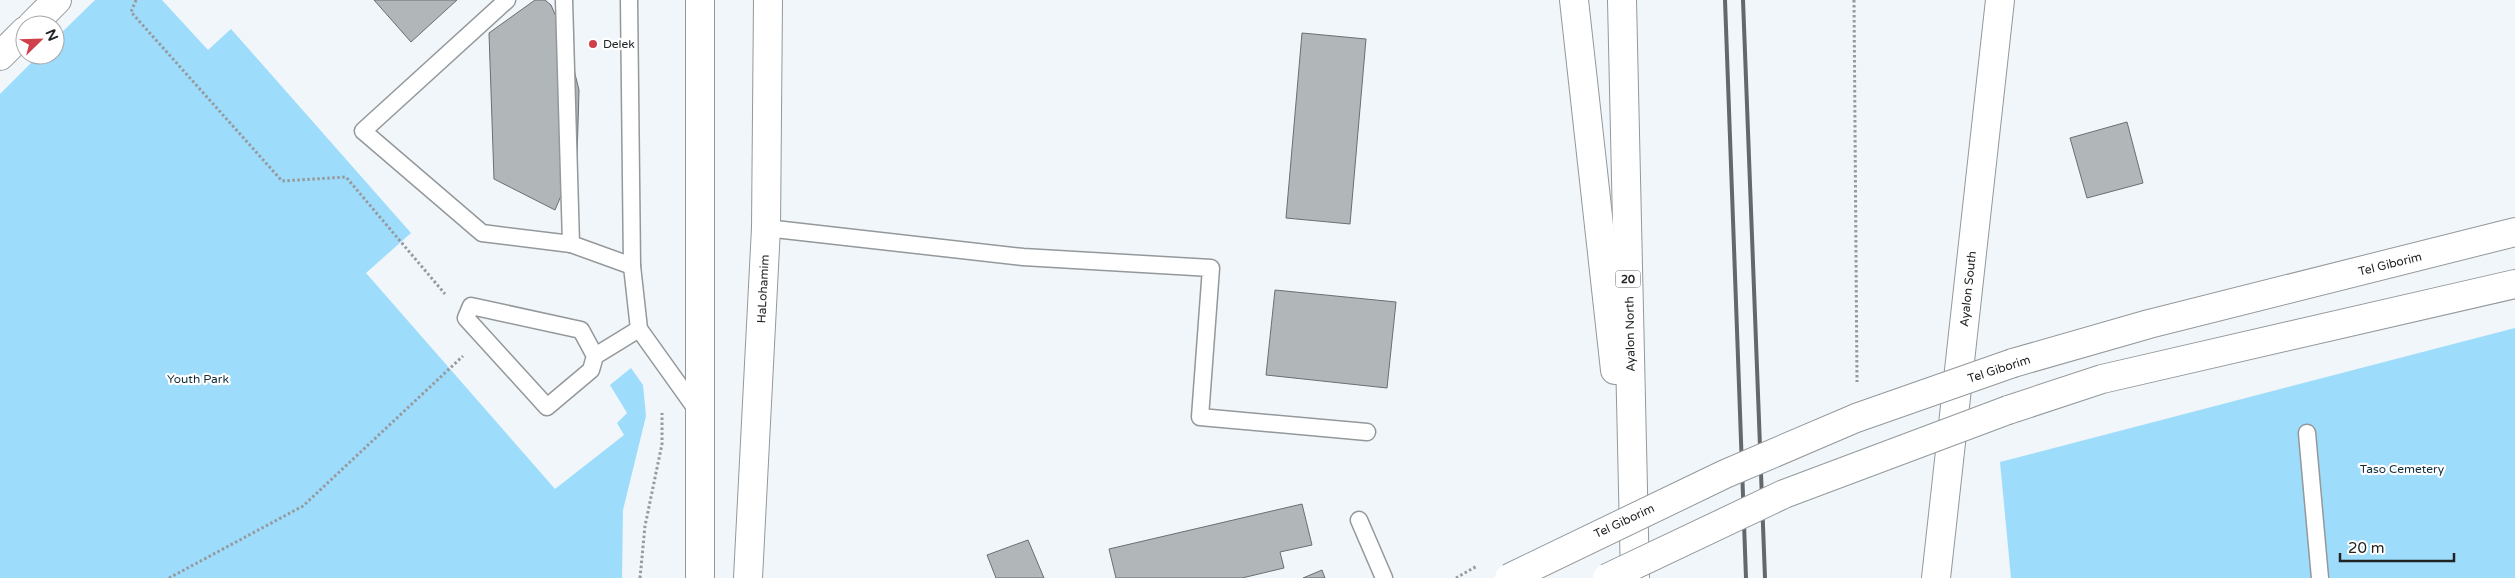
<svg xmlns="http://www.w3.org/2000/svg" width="2515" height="578" font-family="'Varela Round',sans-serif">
<rect width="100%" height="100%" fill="#f0f6f9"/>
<g fill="#9edcfc">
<polygon points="95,0 162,0 208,50 231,29 411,233 366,273 555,489 624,435 617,423 627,413 610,385 631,368 643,385 646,416 623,510 622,578 0,578 0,94 39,55 55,55 55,39"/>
<polygon points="2515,328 2515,578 2011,578 2000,462"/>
</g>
<g fill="#b1b6b9" stroke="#6a6f71">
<polygon points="374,0 457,0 411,42"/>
<polygon points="535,0 545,0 551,5 567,42 579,90 577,158 555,210 494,179 489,33"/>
<polygon points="1302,33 1366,39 1350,224 1286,218"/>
<polygon points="2127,122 2143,183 2087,198 2070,138"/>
<polygon points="1275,290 1396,302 1387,388 1266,375"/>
<polygon points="1302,504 1312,545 1280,552 1284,568 1242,578 1116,578 1109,549"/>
<polygon points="1028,540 1044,578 996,578 987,555"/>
<polygon points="1322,570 1325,578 1303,578"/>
</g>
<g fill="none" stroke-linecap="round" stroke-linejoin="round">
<g stroke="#93989b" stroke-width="19">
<g id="lane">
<polyline points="507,0 363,131 482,233 571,244"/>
<polyline points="564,0 571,244 632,266"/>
<polyline points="629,0 632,266 639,329 699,413"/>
<polyline points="766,228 1023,257 1211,268 1200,417 1367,432"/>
<polyline points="595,356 581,330 471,306 466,318 547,407 591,370 595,356 639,329"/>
<polyline points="2307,433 2320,578"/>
<polyline points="1359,520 1384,578"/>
</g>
</g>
<g stroke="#93989b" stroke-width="30">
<g id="street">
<polyline points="32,25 57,0"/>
<polyline points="0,56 25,31"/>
</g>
</g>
<g stroke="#93989b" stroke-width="30">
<g id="secondary">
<polyline points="700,0 700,578"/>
<polyline points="2013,363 2149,324 2515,232"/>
<polyline points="2008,410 2102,379 2515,284"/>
<polyline points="748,578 766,228 768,0"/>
</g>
</g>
<g stroke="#93989b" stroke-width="30">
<g id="highway">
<polyline points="1574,0 1615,370"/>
<polyline points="1622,0 1635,578"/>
<polyline points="1936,578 2000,0"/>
</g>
</g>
<g stroke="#969a9d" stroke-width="3" stroke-dasharray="2.5 2.5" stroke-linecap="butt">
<polyline points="136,0 131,12 282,181 346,177 445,294"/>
<polyline points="1854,0 1857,382"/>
<polyline points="169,578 303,506 463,356"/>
<polyline points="640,578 645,526 662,444 662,413"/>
<polyline points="1456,578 1477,566"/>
</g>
<use href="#lane" stroke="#fff" stroke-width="16"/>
<use href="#street" stroke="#fff" stroke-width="28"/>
<use href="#secondary" stroke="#fff" stroke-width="28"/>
<use href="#highway" stroke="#fff" stroke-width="28"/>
<g stroke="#65686a" stroke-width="4">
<polyline points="1725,0 1746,578"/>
<polyline points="1743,0 1765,578"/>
</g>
<g stroke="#93989b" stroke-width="30" stroke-linecap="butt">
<g id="secondary-bridge">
<polyline points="1509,578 1725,474 1856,418 2013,363"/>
<polyline points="1607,578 1784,494 2008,410"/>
</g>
</g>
<use href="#secondary-bridge" stroke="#fff" stroke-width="28"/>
</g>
<circle fill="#d0404b" stroke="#fff" stroke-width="2" cx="593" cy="44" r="5"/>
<g text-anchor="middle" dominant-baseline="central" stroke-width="4.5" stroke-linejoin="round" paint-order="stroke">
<rect fill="#fff" stroke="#646566" stroke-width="1" x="1615.5" y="270.5" width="25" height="17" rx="4"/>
<g font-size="11" font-weight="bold" fill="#212324">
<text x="1628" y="279">20</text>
</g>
<g font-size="12" fill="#212324" stroke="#fff" text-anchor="start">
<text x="603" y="44">Delek</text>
</g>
<g font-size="12" fill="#212324" stroke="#fff">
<text transform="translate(2390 264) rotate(-14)">Tel Giborim</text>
<text transform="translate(763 289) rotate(-87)">HaLohamim</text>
<text transform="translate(1968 289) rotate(-84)">Ayalon South</text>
<text transform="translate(1630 334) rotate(-91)">Ayalon North</text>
<text transform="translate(1999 369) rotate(-18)">Tel Giborim</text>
<text transform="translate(1624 521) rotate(-25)">Tel Giborim</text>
</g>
<g font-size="12" fill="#102f3d" stroke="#fff">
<text x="198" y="379">Youth Park</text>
<text x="2402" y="469">Taso Cemetery</text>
</g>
</g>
<g transform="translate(40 40) rotate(67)"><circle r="24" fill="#ffffff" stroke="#a6a7a7"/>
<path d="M0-4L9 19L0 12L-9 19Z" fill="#d0404b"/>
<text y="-8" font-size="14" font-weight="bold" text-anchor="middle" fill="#212324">N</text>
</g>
<path d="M2340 553v8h114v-8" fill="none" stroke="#212324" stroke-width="2.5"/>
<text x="2348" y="553" font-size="15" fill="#212324" stroke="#ffffff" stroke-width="4" paint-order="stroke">20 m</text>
</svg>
